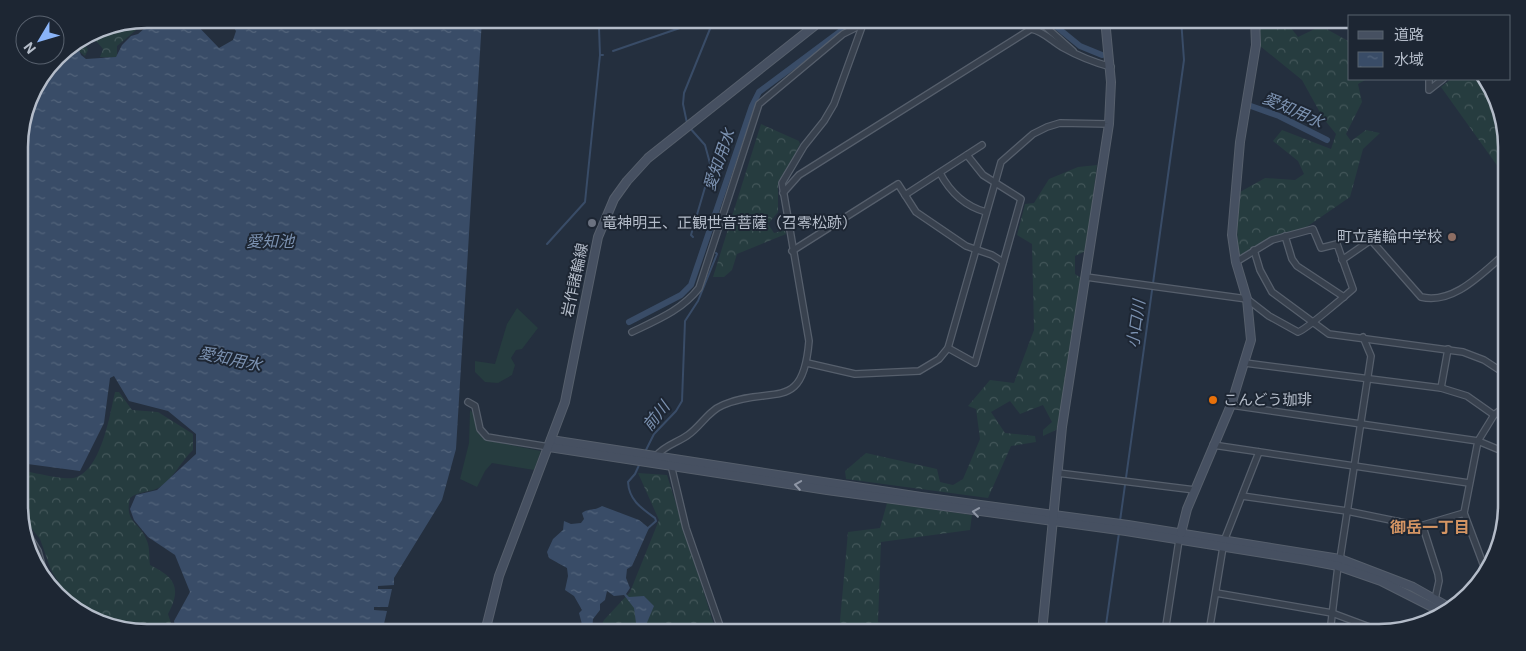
<svg xmlns="http://www.w3.org/2000/svg" width="1526" height="651" font-family="Roboto,'Noto Sans JP',sans-serif">
<defs>
<pattern id="forest-crowns" width="20" height="18" patternUnits="userSpaceOnUse" patternTransform="scale(1.25)"><rect width="20" height="18" fill="#263c3f"/><path d="M2 6a3 3 0 1 1 6 0M12 15a3 3 0 1 1 6 0" fill="none" stroke="#435659"/></pattern>
<pattern id="water-ripples" width="26" height="14" patternUnits="userSpaceOnUse" patternTransform="scale(1.25)"><rect width="26" height="14" fill="#394c67"/><path d="M2 4q2-2 4 0t4 0M15 11q2-2 4 0t4 0" fill="none" stroke="#53647b"/></pattern>
</defs>
<rect width="100%" height="100%" fill="#242f3e"/>
<g fill="#263c3f">
<polygon points="517,308 538,328 522,349 516,350 511,358 515,365 512,375 498,383 485,382 475,372 475,361 495,364 507,324"/>
<path d="M470,410C478,416 476,431 486,440L541,451L534,470L492,463L485,471L477,487L460,479L469,443Z"/>
</g>
<g fill="url(#forest-crowns)">
<polygon points="144,19 141,26 117,46 117,58 100,57 103,49 97,42 88,39 85,44 88,50 85,56 79,51 79,40 98,28"/>
<polygon points="1258,19 1312,19 1291,28 1298,37 1321,26 1350,42 1350,79 1367,79 1358,84 1362,102 1346,134 1351,141 1366,130 1380,133 1363,149 1350,197 1305,228 1273,237 1241,255 1238,254 1237,222 1240,192 1265,178 1295,180 1304,174 1298,161 1273,141 1282,130 1331,149 1336,134 1323,118 1302,80 1260,46"/>
<polygon points="1451,79 1485,79 1506,130 1506,178 1441,87"/>
<polygon points="761,124 799,141 800,144 778,186 778,212 768,224 774,233 785,230 786,234 737,254 732,270 724,277 713,277"/>
<polygon points="1097,165 1086,251 1075,256 1075,274 1081,278 1058,429 1043,436 1043,430 1052,422 1043,405 1020,414 1010,401 991,412 1005,433 1035,436 1036,442 1011,446 988,498 846,479 845,471 866,453 937,469 940,482 953,485 963,479 980,439 976,409 968,406 990,380 1014,383 1034,330 1032,244 1017,235 1025,204 1034,203 1049,179 1078,167"/>
<path d="M115,392H119L132,410L158,412L193,434V450C181,461 171,483 156,489C146,493 139,491 130,498C124,524 140,521 147,541C150,548 149,558 150,565C175,577 182,588 168,614L174,632H147L139,631L116,619L91,618L70,601L51,570L40,539L20,514V470C31,472 63,480 73,478C101,473 110,414 115,392Z"/>
<polygon points="638,473 667,475 715,628 718,632 598,632 604,620 630,592 659,520"/>
<polygon points="887,503 972,515 970,530 881,542 878,622 915,632 839,632 848,532 880,528"/>
</g>
<g fill="url(#water-ripples)">
<polygon points="148,19 191,19 219,48 233,40 236,31 232,25 220,19 482,19 456,449 442,500 394,578 394,585 378,586 378,589 392,589 388,607 374,607 374,610 387,611 383,628 370,626 369,628 382,632 176,632 174,621 190,592 175,555 148,537 134,520 130,509 136,495 157,490 196,454 196,434 168,411 129,401 114,376 110,378 104,423 80,471 20,463 19,138 32,90 62,51 76,42 81,55 86,59 116,57 122,45 131,36 138,34 145,28"/>
<path d="M602,506L639,520L649,528L632,566L627,569L626,578L630,588L626,594L629,597L644,596L654,606L646,625L634,632L631,629L636,623L634,608L624,595L614,596L607,591L605,600L600,604V610L593,619L592,631L584,632L579,613L582,610L574,596L565,590L568,576L567,568L549,558L547,552L553,539L563,530L564,521L571,524L581,523L584,519L582,513C588,508 595,511 602,506Z"/>
</g>
<g fill="none" stroke-linecap="round" stroke-linejoin="round">
<g stroke="#394c67" stroke-width="2">
<polyline points="548,19 599,28 600,55"/>
<polyline points="613,51 706,19"/>
<polyline points="687,123 683,104 684,93 714,19"/>
<polyline points="689,127 705,145 711,167 691,235 693,237"/>
<polyline points="547,244 585,202 600,55 603,55"/>
<polyline points="645,452 654,434 676,411 682,401 685,321 698,301 717,254 716,253"/>
<path d="M640,463L635,474L628,482C629,500 641,508 655,518L656,521L647,529"/>
<polyline points="1120,521 1184,60 1181,19"/>
<polyline points="1105,632 1119,533"/>
</g>
<g stroke="#394c67" stroke-width="6">
<polyline points="1047,19 1080,46 1102,55"/>
<polyline points="1248,105 1279,116 1327,140"/>
<polyline points="629,322 681,295 691,285 752,106 759,92 857,19"/>
</g>
<g stroke="#565f6c" stroke-width="8">
<g id="street">
<polyline points="1037,19 1073,51"/>
<polyline points="1429,79 1429,90 1443,79"/>
<path d="M940,173C950,192 964,206 986,212"/>
<path d="M783,193L799,175L1031,29C1043,31 1052,41 1062,47C1078,56 1093,62 1111,67"/>
<polyline points="905,195 982,145"/>
<polyline points="1285,236 1292,259 1297,266 1344,297"/>
<polyline points="1254,250 1260,270 1272,292 1329,334 1463,352 1484,360 1507,375"/>
<polyline points="792,251 898,184 916,212 966,246 992,255 1003,262"/>
<path d="M1342,260L1371,240L1421,297C1454,305 1483,272 1506,253"/>
<path d="M1086,277L1247,299L1269,316L1298,332C1304,331 1345,296 1353,289L1337,244L1321,248L1313,229L1272,240L1236,262"/>
<path d="M632,332C657,320 682,310 699,288L759,104L843,34L873,19"/>
<polyline points="948,348 975,363 1021,199 983,175 967,155"/>
<polyline points="807,363 855,374 919,371 939,359 948,348 1001,162 1033,134 1047,127 1060,123 1109,124"/>
<polyline points="1245,363 1441,388 1467,396 1494,415"/>
<polyline points="1441,388 1448,349"/>
<polyline points="468,402 475,406 480,429 487,437 549,447"/>
<polyline points="1231,405 1478,441 1507,453"/>
<polyline points="1213,445 1469,483"/>
<path d="M656,456C665,445 677,443 688,435C701,426 708,411 723,405C772,384 803,415 809,341L782,183L804,146L824,121L834,104L863,24"/>
<polyline points="671,465 686,528 720,626 725,632"/>
<polyline points="1058,473 1195,490"/>
<polyline points="1242,496 1347,511 1420,526 1464,513"/>
<polyline points="1507,508 1507,495"/>
<polyline points="21,523 38,551 47,584"/>
<polyline points="1423,527 1438,574 1439,581 1435,599"/>
<polyline points="1224,541 1259,452"/>
<polyline points="1340,559 1371,356 1363,337"/>
<polyline points="1485,569 1464,513 1478,441 1494,415 1507,405"/>
<polyline points="1216,593 1332,613 1383,632"/>
<polyline points="1165,632 1179,540"/>
<polyline points="1209,632 1223,547"/>
<polyline points="1330,632 1338,566"/>
</g>
</g>
<g stroke="#565f6c" stroke-width="10">
<g id="secondary">
<polyline points="551,440 921,497 1128,525 1340,559 1413,587 1452,609"/>
<polyline points="549,447 827,490 1126,531 1307,560 1338,566 1381,581 1444,613"/>
<polyline points="1181,533 1187,509 1231,405 1251,340 1247,299 1236,262 1232,235 1240,142 1256,45 1255,19"/>
<polyline points="485,632 499,576 565,402 598,237 614,199 627,181 648,158 823,19"/>
<polyline points="1042,632 1062,427 1109,124 1111,82 1105,19"/>
</g>
</g>
<use href="#street" stroke="#38414e" stroke-width="5.5"/>
<use href="#secondary" stroke="#465061" stroke-width="8"/>
</g>
<defs><path id="oneway-chevron" d="M-2-3.5L2.5 0L-2 3.5" fill="none" stroke-width="1.6" stroke-linecap="round" stroke-linejoin="round" transform="scale(1.25)"/></defs>
<g stroke="#8e96a5">
<use href="#oneway-chevron" transform="translate(798 485) rotate(-171)"/>
<use href="#oneway-chevron" transform="translate(976 512) rotate(-172)"/>
</g>
<circle fill="#6b7280" stroke="#1d2633" stroke-width="2" cx="592" cy="223" r="5"/>
<circle fill="#8d6e63" stroke="#1d2633" stroke-width="2" cx="1452" cy="237" r="5"/>
<circle fill="#e8710a" stroke="#1d2633" stroke-width="2" cx="1213" cy="400" r="5"/>
<g text-anchor="middle" dominant-baseline="central" stroke-width="4" stroke-linejoin="round" paint-order="stroke">
<g font-size="15" fill="#b4bcc9" stroke="#1d2633" text-anchor="start">
<text x="602" y="223">竜神明王、正観世音菩薩（召零松跡）</text>
<text x="1442" y="237" text-anchor="end">町立諸輪中学校</text>
<text x="1223" y="400">こんどう珈琲</text>
</g>
<g font-size="15" fill="#b4bcc9" stroke="#1d2633">
<text transform="translate(575 280) rotate(-78)">岩作諸輪線</text>
</g>
<g font-size="16" font-style="italic" fill="#7c92b1" stroke="#1d2633">
<text transform="translate(1293 110) rotate(24)">愛知用水</text>
<text transform="translate(719 160) rotate(-71)">愛知用水</text>
<text x="270" y="241">愛知池</text>
<text transform="translate(1136 324) rotate(-82)">小口川</text>
<text transform="translate(230 359) rotate(12)">愛知用水</text>
<text transform="translate(656 416) rotate(-51)">前川</text>
</g>
<g font-size="16" font-weight="bold" fill="#d59563" stroke="#1d2633">
<text x="1430" y="527">御岳一丁目</text>
</g>
</g>
<path d="M0 0H1526V651H0ZM147 28H1379A119 119 0 0 1 1498 147V505A119 119 0 0 1 1379 624H147A119 119 0 0 1 28 505V147A119 119 0 0 1 147 28Z" fill="#1d2633" fill-rule="evenodd"/>
<path fill="none" stroke="#b4bcc9" stroke-width="2.5" d="M147 28H1379A119 119 0 0 1 1498 147V505A119 119 0 0 1 1379 624H147A119 119 0 0 1 28 505V147A119 119 0 0 1 147 28Z"/>
<rect x="1348" y="15" width="162" height="65" fill="#1d2633" stroke="#59626f"/>
<rect x="1358" y="31" width="25" height="8" fill="#465061" stroke="#59626f"/>
<text x="1394" y="40" font-size="15" fill="#b4bcc9">道路</text>
<rect x="1358" y="52" width="25" height="15" fill="url(#water-ripples)" stroke="#59626f"/>
<text x="1394" y="65" font-size="15" fill="#b4bcc9">水域</text>
<g transform="translate(40 40) rotate(232)"><circle r="24" fill="#1d2633" stroke="#59626f"/>
<path d="M0-4L9 19L0 12L-9 19Z" fill="#8ab4f8"/>
<text y="-8" font-size="14" font-weight="bold" text-anchor="middle" fill="#b4bcc9">N</text>
</g>
</svg>
